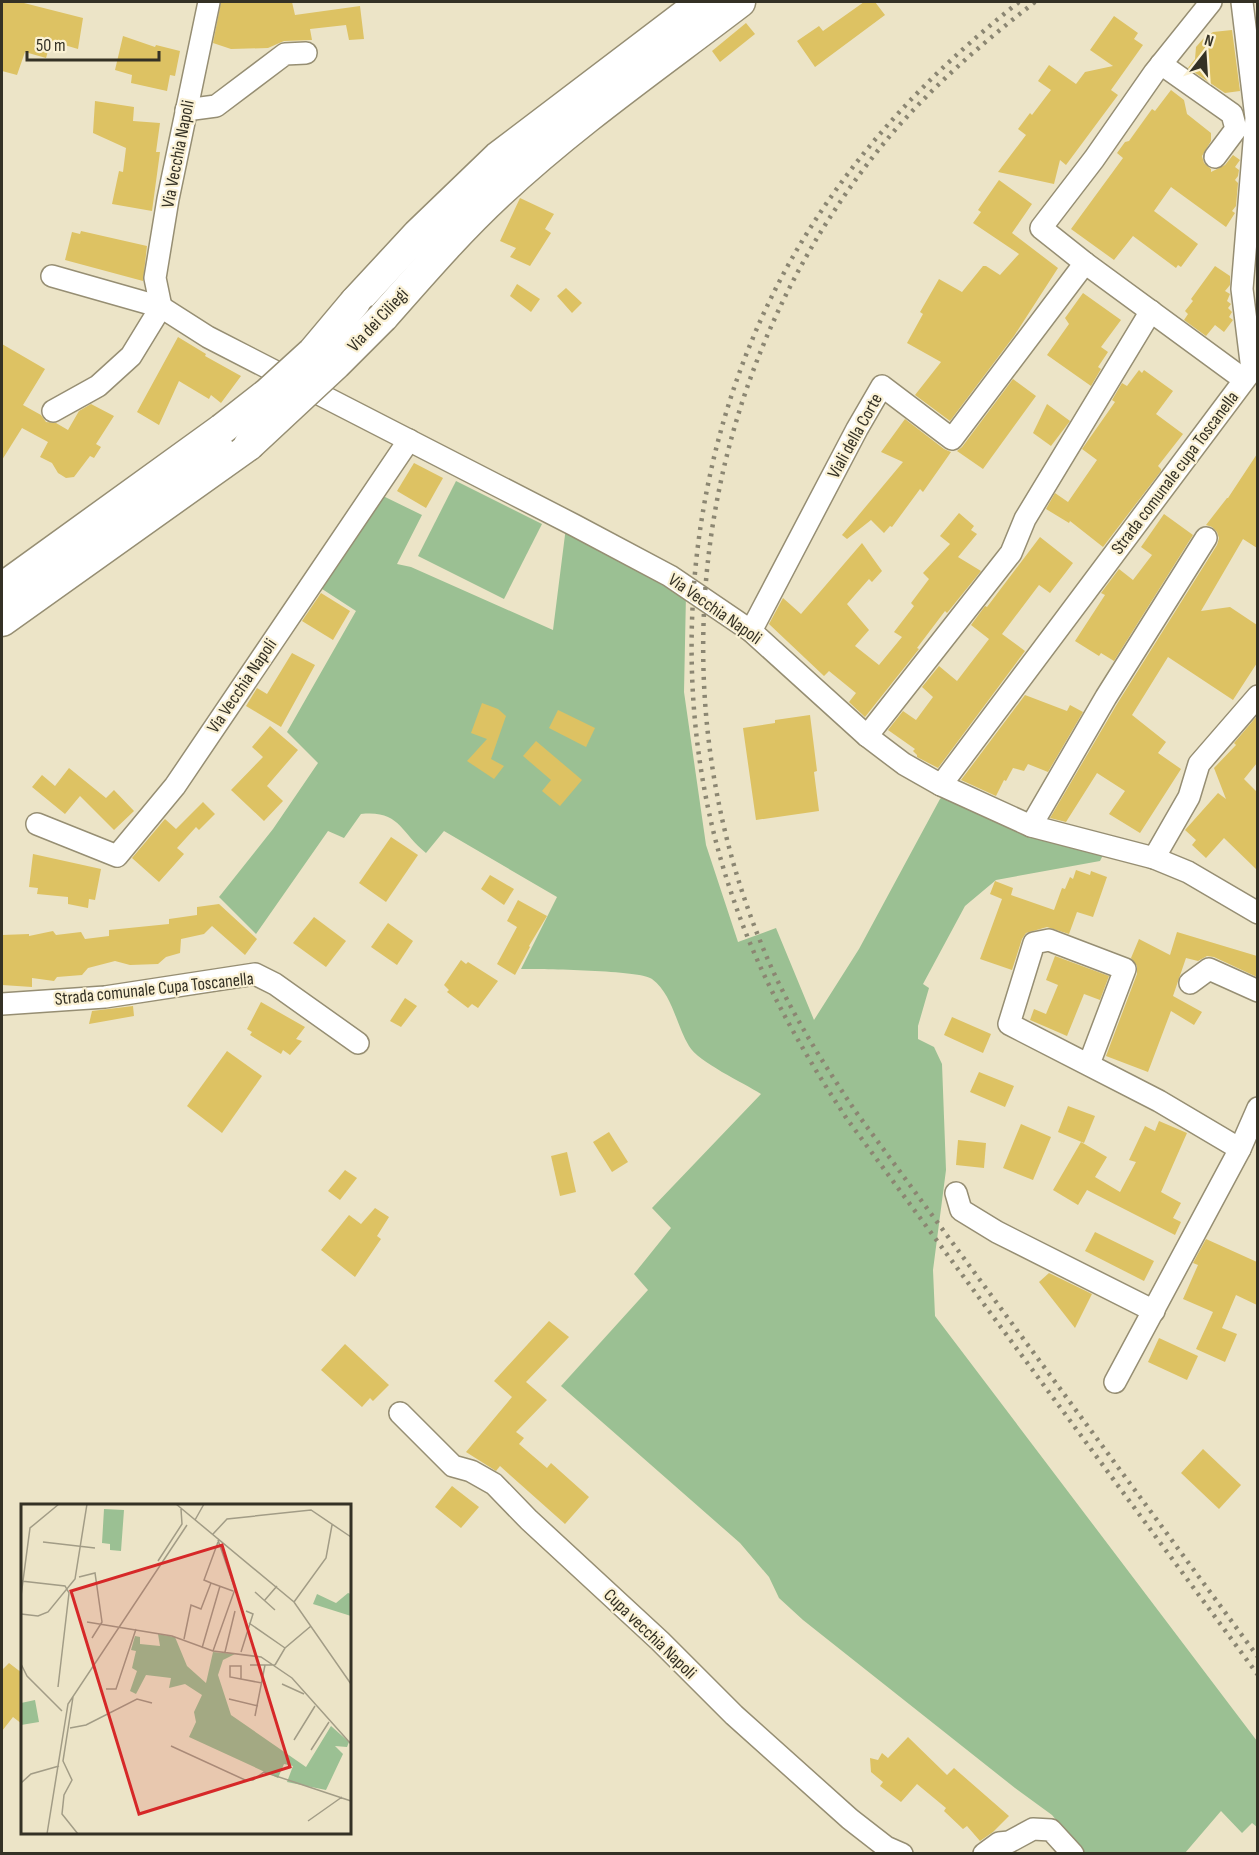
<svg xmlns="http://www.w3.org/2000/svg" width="1259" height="1855" font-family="'Sofia Sans Condensed',sans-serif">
<rect width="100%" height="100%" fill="#ece4c7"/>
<g fill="#9bc093">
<polygon points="456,481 542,524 504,599 418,556"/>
<path d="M381,495L422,515L397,564L411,567L553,630L566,527L686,594L684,692L706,845L738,942L776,928L814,1020L859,949L940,799L945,794L1104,853L1100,861L996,880L965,906L923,984L929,988L918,1026V1039L934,1047L942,1064L946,1170L933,1270L935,1316L1257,1741V1827L1252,1823L1242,1833L1221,1811L1185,1853H1084L1052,1815L1015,1788L803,1620L779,1598L769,1577L740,1543L561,1386L648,1290L634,1274L671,1228L652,1208L761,1094C744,1083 698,1062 689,1046C676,1025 673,995 652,979C641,970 541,969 521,969L557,897L444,831L426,853C400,832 400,810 361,814L344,838L328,831L256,934L219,897L273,829L318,763L287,732L356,611L319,587Z"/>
</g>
<g fill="#ddc263">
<polygon points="2,2 20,2 83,18 78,49 51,41 46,58 25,52 17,75 2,71"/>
<polygon points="221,2 292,2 295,15 360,6 364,39 349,40 346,25 310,29 312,40 284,41 268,48 231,49 213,43"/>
<polygon points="864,2 875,2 885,15 815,67 797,41 819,26 823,31"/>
<polygon points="1114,16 1138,33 1134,39 1143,45 1111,90 1118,95 1066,165 1060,160 1054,184 998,172 1026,135 1018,129 1030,113 1032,115 1051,90 1038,81 1049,65 1076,84 1085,72 1113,66 1090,50"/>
<polygon points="746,23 755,34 720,62 712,51"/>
<polygon points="1232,30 1240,91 1225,93 1188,68 1195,59 1196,47 1203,39 1213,32"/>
<polygon points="123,36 155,47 156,45 180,51 175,76 170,75 167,91 131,83 132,75 115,70"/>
<polygon points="1171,90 1184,100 1187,114 1211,133 1211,141 1202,156 1204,163 1211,169 1211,172 1225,165 1233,155 1240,160 1235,167 1239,170 1238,176 1235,180 1238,183 1236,206 1232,211 1235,213 1226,227 1171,187 1154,211 1198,244 1181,267 1178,265 1176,268 1133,236 1114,260 1071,229 1123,158 1117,153 1125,142 1129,141 1152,109 1155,111"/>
<polygon points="95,101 134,107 133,121 160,123 156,152 160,152 152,211 112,204 119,171 123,172 126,148 93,133"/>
<polygon points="999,180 1032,204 1012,233 1058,268 1014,336 950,421 915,395 941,362 907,343 923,314 920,312 939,279 962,292 983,266 986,266 1000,275 1019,254 973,223 981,212 978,210"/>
<polygon points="520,198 554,214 545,229 551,233 530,266 510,257 516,248 500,241"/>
<polygon points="81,231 147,246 143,281 65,260 72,232 80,234"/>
<polygon points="1215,266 1230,276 1230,285 1225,291 1230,294 1227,301 1231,304 1228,308 1232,312 1229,317 1233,320 1224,332 1215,325 1206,336 1184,320 1188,314 1185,311 1193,301 1191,299"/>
<polygon points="517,284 540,299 531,312 510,296"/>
<polygon points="566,288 582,303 572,313 557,296"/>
<polygon points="1083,293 1121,320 1101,347 1108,352 1098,367 1101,369 1091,386 1047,355 1069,324 1065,318"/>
<polygon points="178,337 206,354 205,356 241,376 221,403 211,395 209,399 179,381 159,425 137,412"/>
<polygon points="2,344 45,369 23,405 41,415 46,422 56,423 68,430 79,411 91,404 114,416 96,444 101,447 94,458 90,456 74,477 66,478 58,473 52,463 40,457 48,442 22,428 2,460"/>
<polygon points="1139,370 1142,373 1144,370 1173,391 1156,414 1183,434 1158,466 1161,469 1161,471 1103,547 1070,521 1069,523 1046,509 1055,493 1068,502 1097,460 1082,449 1115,402 1112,400 1122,383 1127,386"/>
<polygon points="1013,379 1036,396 983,469 957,451 962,447"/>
<polygon points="1047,404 1070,421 1051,446 1033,433"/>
<polygon points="905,419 944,449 951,452 923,492 920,489 892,527 890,526 884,533 871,520 847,539 842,535 903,462 881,452"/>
<polygon points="1257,454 1257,548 1243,539 1201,611 1230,607 1257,625 1257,663 1233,700 1168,657 1132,715 1166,742 1158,753 1181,769 1140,833 1109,814 1125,791 1097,773 1066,822 1050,818 1117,704 1217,545 1219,538 1217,532 1212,527 1206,525 1227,498 1228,498"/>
<polygon points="414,463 443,478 426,508 397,491"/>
<polygon points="959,513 974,526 971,530 977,534 958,557 981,571 947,613 945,611 917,648 919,649 865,717 849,702 856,693 829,671 824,676 769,624 783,598 801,614 862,543 882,571 872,582 869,579 847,604 869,630 855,646 879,665 902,637 894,632 914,606 911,603 929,579 923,573 950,544 940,536"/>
<polygon points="1164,514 1193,535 1114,661 1101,653 1099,656 1075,641 1105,595 1101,593 1119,569 1133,580 1152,555 1141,547"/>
<polygon points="1040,537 1073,563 1050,593 1039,585 1002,634 1025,651 938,768 917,757 917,755 913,751 915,749 888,730 903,711 916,720 933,697 922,687 939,666 957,681 989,639 971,625 985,606 987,607"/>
<polygon points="321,593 350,611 333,640 302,621"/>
<polygon points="292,653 315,665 281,727 246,706 257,688 267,694"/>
<polygon points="1025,695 1067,711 1070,705 1083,712 1048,772 1028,764 1024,771 1013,768 1006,781 1004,780 996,796 961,780"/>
<polygon points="482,703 498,709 506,716 491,759 504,766 494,779 467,761 487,739 471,733"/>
<polygon points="558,710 595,728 586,747 549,728"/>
<polygon points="810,715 817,771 814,772 819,811 756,820 743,728 775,723 775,720"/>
<polygon points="1257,716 1257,763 1244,779 1257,792 1257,870 1224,838 1206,858 1192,845 1196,840 1185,830 1218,793 1226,799 1214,768 1236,745 1234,743"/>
<polygon points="270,726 298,750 267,786 283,801 264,821 231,790 263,757 252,747"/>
<polygon points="536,741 582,780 560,806 542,791 551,780 523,756"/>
<polygon points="69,768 106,798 114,790 134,811 114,830 80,796 65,814 32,787 42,775 55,786"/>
<polygon points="203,802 215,814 199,830 196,827 177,848 184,854 159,882 132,858 165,819 176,829"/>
<polygon points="391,837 418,855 386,902 359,883"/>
<polygon points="33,854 101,869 95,900 89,899 88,908 68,904 68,897 37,894 38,888 29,887"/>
<polygon points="1076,870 1090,875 1091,871 1107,877 1093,917 1077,912 1069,934 1047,927 1026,933 1022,939 1012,970 980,959 1002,899 990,894 995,881 1013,888 1011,895 1054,910 1062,888 1065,889 1070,877 1073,879"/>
<polygon points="490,875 514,889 504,905 481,889"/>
<polygon points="518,900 547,916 529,946 530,947 515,975 497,964 517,927 507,921"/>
<polygon points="219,904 257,939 245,955 212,926 204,934 181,939 180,953 166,957 158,964 130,965 115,961 88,968 82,975 57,977 54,981 32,978 32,987 2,985 2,935 29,934 29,936 53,931 56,935 81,932 85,939 109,936 109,930 169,924 169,919 197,915 197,907"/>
<polygon points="314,917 346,941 326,967 293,943"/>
<polygon points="388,923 413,941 397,965 371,947"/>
<polygon points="1177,932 1257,956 1257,977 1214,957 1207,956 1198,961 1186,958 1173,996 1202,1012 1194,1025 1171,1011 1148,1072 1106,1056 1137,974 1137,966 1131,958 1139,939 1170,955"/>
<polygon points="1055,956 1109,976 1100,1000 1084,994 1067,1036 1030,1020 1034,1009 1046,1014 1058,985 1046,980"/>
<polygon points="461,960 466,964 468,962 498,981 478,1008 472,1004 468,1008 447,992 449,990 444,985"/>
<polygon points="405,998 417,1006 401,1027 390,1021"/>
<polygon points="261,1002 305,1027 296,1039 302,1041 290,1055 283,1050 281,1054 250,1035 252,1032 247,1029"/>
<polygon points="133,1006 134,1016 89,1024 92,1011"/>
<polygon points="952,1017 991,1034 983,1053 944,1035"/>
<polygon points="227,1051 262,1076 222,1133 187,1106"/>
<polygon points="979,1072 1014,1086 1005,1107 970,1092"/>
<polygon points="1068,1106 1095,1116 1084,1143 1058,1132"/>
<polygon points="1159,1121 1187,1133 1161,1192 1181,1203 1173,1218 1181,1222 1175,1235 1087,1190 1078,1205 1053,1190 1081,1142 1107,1157 1095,1177 1120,1192 1136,1162 1129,1160 1145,1126 1155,1131"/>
<polygon points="1021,1124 1051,1137 1033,1180 1003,1168"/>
<polygon points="609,1132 628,1162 612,1172 593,1142"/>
<polygon points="958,1140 986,1143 984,1168 956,1165"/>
<polygon points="567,1152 576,1192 560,1196 551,1156"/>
<polygon points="345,1170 357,1178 340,1200 328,1191"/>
<polygon points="375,1208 389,1217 377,1236 381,1239 355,1277 321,1250 349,1215 361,1224"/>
<polygon points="1095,1232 1154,1261 1144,1281 1085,1251"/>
<polygon points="1206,1239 1257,1262 1257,1305 1236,1295 1222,1328 1237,1334 1225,1362 1196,1349 1213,1312 1183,1299 1198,1265 1193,1263"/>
<polygon points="1049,1273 1092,1294 1075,1328 1039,1282"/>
<polygon points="549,1321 569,1337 526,1382 547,1400 516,1432 524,1438 519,1444 547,1468 551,1463 589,1497 565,1524 500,1466 496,1471 466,1452 512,1397 494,1381"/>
<polygon points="1159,1338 1198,1356 1187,1380 1148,1362"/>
<polygon points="345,1344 389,1385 373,1401 370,1398 362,1407 321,1370"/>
<polygon points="1203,1449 1241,1485 1219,1509 1181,1473"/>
<polygon points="452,1486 479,1507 461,1528 435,1507"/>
<polygon points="9,1663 22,1673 22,1724 13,1717 2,1731 2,1670"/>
<polygon points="908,1737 947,1775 954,1768 1009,1816 993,1832 980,1841 967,1826 963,1829 944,1811 946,1808 917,1784 901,1802 880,1786 883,1782 871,1772 870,1758 878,1760 882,1753 888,1758"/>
</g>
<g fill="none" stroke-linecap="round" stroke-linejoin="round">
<g stroke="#968e73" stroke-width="24">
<g id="minor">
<polyline points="1161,64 1232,114 1236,129 1215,157"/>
<polyline points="186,110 216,106 285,54 306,53"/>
<polyline points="1085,263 1235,373"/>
<polyline points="52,276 161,307 208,337 574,525 670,576 751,631 867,736 904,764 941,785 1031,826 1154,858 1188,872 1258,913"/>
<polyline points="53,411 98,386 131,356 161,307 155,278 168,199 209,2"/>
<polyline points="751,631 857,429 882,386 952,439 1085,263 1041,228 1094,159 1154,73 1211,2"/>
<polyline points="867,736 1011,553 1025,519 1151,311"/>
<polyline points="941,785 1252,370 1242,289 1256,118 1242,2"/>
<polyline points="37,824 117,856 175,786 409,440"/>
<polyline points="1031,826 1106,697 1206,538"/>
<polyline points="1154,858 1189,797 1199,764 1258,696"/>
<polyline points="1190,983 1209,969 1258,991"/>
<polyline points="2,1004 105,997 255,974 275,984 358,1043"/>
<polyline points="1089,1064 1125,969 1049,940 1034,943 1009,1024 1159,1101 1240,1149"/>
<polyline points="956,1193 961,1210 997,1232 1154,1311"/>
<polyline points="1115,1382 1240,1149 1258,1108"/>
<polyline points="400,1413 453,1466 471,1471 494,1484 529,1520 660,1641 734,1715 850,1819 886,1847 902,1854"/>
<polyline points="984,1854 999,1843 1009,1842 1033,1829 1051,1830 1073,1854"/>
</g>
</g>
<g stroke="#968e73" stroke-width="33">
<g id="secondary">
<polyline points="355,302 418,234 498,157 702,2"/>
<path d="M383,317C421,274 458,231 499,193C574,123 659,64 740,2"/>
<polyline points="2,588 222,429"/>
<polyline points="2,621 249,445"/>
</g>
</g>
<use href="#minor" stroke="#fff" stroke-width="21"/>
<use href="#secondary" stroke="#fff" stroke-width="30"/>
<g stroke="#8b8672" stroke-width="4.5" stroke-dasharray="3 6" stroke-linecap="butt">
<path d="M1019,2C934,69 861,145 804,238C686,430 659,683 732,895C759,976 800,1048 847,1119L1258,1675"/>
<path d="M1035,2C981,44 928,90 884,143C699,369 651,678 763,948C787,1007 821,1060 856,1112L1258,1657"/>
</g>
<g stroke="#968e73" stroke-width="33" stroke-linecap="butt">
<g id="secondary-bridge">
<polyline points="222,429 268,393 313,352 355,302"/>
<polyline points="249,445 336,364 383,317"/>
</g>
</g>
<use href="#secondary-bridge" stroke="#fff" stroke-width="30"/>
</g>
<g text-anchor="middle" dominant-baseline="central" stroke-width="4.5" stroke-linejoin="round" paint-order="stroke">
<g font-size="18" fill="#343125" stroke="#faf1d4">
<text transform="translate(178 154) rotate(-79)">Via Vecchia Napoli</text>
<text transform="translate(378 320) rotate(-47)">Via dei Ciliegi</text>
<text transform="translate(855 436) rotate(-61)">Viali della Corte</text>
<text transform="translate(1175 473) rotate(-53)">Strada comunale cupa Toscanella</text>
<text transform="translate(715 609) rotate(35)">Via Vecchia Napoli</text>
<text transform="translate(242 686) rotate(-56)">Via Vecchia Napoli</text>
<text transform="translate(154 989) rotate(-6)">Strada comunale Cupa Toscanella</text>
<text transform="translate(650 1634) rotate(44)">Cupa vecchia Napoli</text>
</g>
</g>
<g transform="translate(21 1504)">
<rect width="330" height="330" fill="#ece4c7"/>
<path d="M83,5L103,6L100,47L89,46V40L81,39ZM327,89L330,90V112L292,100L296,90L315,99ZM137,130L154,133L166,162L185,179L192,148L214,150L202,156L197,171L210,211L285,263L310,222L328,238L326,243L314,242L322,250L305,286L266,278L272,262L263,260L257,274L168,233L175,218L173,208L181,191L164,180L148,184L150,174L125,171L115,190L109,187L116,167L111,164L115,147L110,146L114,132L119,133V140L139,142ZM14,196L18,218L0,221V199Z" fill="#9bc093"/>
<path fill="none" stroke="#a29c86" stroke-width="1.5" d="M155,0L273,98L330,180M174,16L183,0M192,30L206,15L290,6L330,33M22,38L74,44M137,57L161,20L160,5M58,73L74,69L81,118L71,134M0,77L44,82L48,89L37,183M190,79L212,87M234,88L254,106M0,92L9,24L38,0M243,97L256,82M273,98L305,54L311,21M0,110L17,112L27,108L54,75L66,0M66,118L151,132L192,147L240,153L271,174L330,240M228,119L264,144M163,135L170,101L180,105L190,79L183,76L197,38M181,144L199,82M192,147L214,85L197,36M204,148L214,107M220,148L232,110L225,107M0,160L6,172L41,207M229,161H254M254,161L264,144L290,122M220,175V162H209V173L241,179M261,180L283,190M85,185H95L115,125M52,193L42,257L51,276L43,291L41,310L57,330M208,195L237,202M234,212L244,161M49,224L65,221L116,195L131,199M273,236L294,202M150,242L224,276H232L243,268L330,297M290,246L308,218M0,279L10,270L38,262M287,317L321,293M26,330L47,200L166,21"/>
<path fill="#d62828" fill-opacity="0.15" stroke="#d62828" stroke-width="3" d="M201,41L269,263L118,310L50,87Z"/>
<rect width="330" height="330" fill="none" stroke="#343125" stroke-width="3"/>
</g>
<rect width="1259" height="1855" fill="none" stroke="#343125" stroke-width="6"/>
<g transform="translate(1205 54) rotate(17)" stroke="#faf1d4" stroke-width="4.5" paint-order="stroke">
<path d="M0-4.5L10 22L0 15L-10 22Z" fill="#343125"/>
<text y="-9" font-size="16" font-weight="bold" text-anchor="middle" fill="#343125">N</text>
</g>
<path d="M27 51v9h132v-9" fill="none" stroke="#343125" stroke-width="3"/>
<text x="36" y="51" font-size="18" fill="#343125" stroke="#faf1d4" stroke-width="4.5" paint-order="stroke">50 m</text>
</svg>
